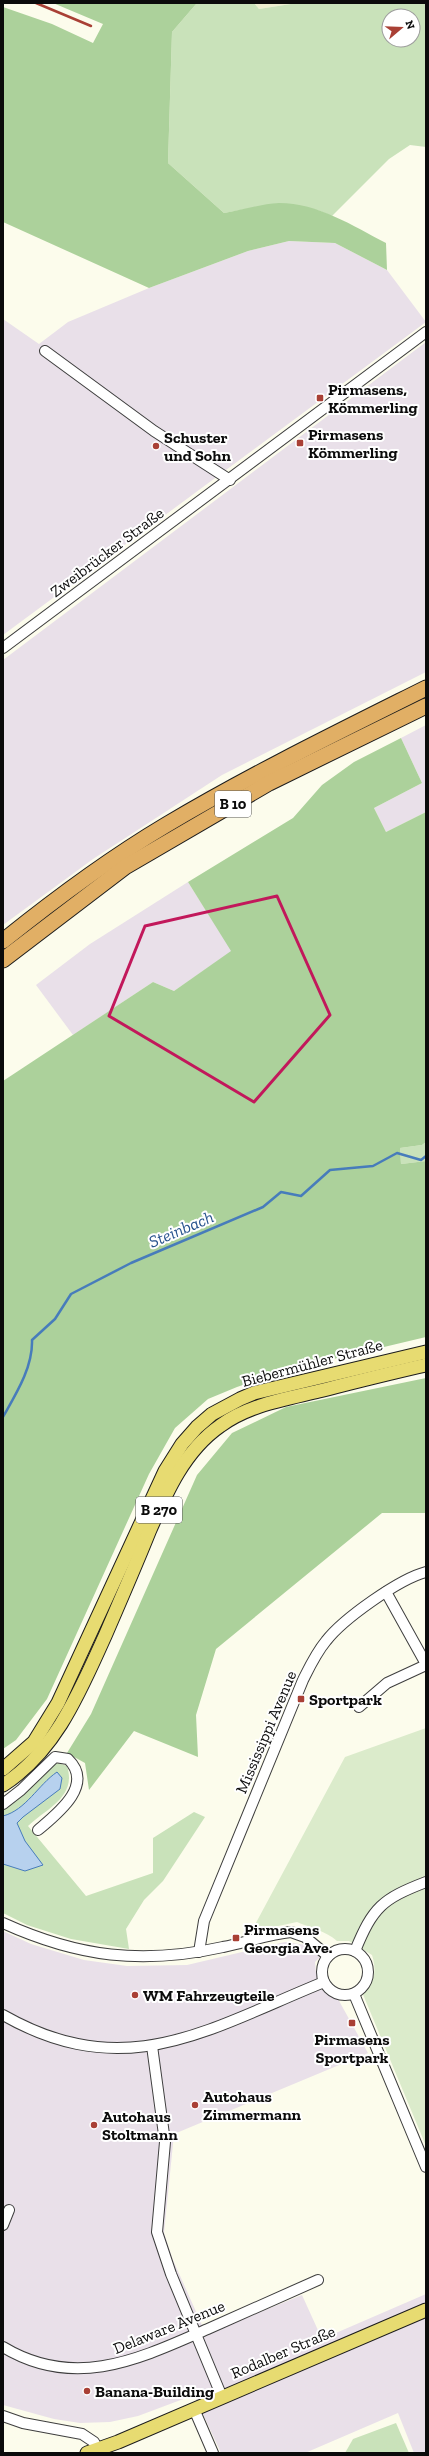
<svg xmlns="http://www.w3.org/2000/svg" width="429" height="2456" font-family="'Zilla Slab',serif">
<rect width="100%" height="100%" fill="#fcfcec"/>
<g fill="#e9e0e9">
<polygon points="289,241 335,243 387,270 426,322 3,635 3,319 39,344 68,322 149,288 248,251"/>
<polygon points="426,342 426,672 222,775 93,859 3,925 3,660"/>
<polygon points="426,725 426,812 386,832 374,808 422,783 401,738"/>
<polygon points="188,882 232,951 174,991 153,982 73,1035 36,985 90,944"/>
<polygon points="3,1931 31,1944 84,1960 127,1966 187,1965 285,1942 306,1945 320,1957 315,1962 316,1973 322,1989 338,1999 368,2053 174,2134 164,2233 173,2260 206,2334 302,2295 322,2339 426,2294 426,2453 414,2453 398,2413 305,2453 221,2453 194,2395 138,2416 110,2422 80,2423 54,2419 3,2405"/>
</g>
<polygon fill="#edefcf" points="254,3 297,3 259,9"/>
<g fill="#c9e2ba" fill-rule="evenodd">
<path d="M197,3H254L259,9L297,3H426V147L410,145L389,159L332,216C292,198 266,206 224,213L168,163L172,32ZM389,16H413V40H389Z"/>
<polygon points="426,1142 426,1161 401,1164 400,1148 422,1145"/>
<path d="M58,1763L67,1766C77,1797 47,1808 28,1826L86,1896L153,1873V1838L194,1812L205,1817L163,1881L144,1900L126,1929L129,1949L71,1939L27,1925L3,1913V1808L21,1797L47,1769Z"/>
<polygon points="396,2423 409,2453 345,2453 353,2439"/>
</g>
<g fill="#acd19b">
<path d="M53,3H197L172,32L168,163L224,213C242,210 261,204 279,203C318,203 353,226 386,243L387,270L335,243L289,241L248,251L149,288L3,222V7L52,24L93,43L103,24Z"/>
<polygon points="401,738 422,783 374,808 386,832 426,812 426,1142 422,1145 400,1148 401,1164 426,1161 426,1337 283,1371 237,1387 208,1399 175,1428 149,1474 47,1699 16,1740 3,1749 3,1081 153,982 174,991 231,951 188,882 293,818 322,785 354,762"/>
<polygon points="426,1378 426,1513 382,1513 216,1649 196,1715 198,1757 134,1731 89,1790 85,1763 67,1753 91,1714 197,1475 232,1433 286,1407"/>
</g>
<path fill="#dbebcb" d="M426,1728V2146L362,1992C375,1982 377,1971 372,1955L349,1941H337C326,1931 311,1928 297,1922L251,1932L345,1757Z"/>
<path fill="#b7d1ee" stroke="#477cbb" d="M57,1772L62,1778L60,1789L23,1817L17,1823L25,1841L43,1865L25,1871L3,1864V1816C26,1810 38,1785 57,1772Z"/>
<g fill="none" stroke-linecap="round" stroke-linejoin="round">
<path stroke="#477cbb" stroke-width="2.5" d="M3,1417C16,1394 33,1367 32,1340L55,1319L71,1294L131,1263L263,1207L281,1192L301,1196L330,1170L373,1166L397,1153L421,1160L426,1156"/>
<g stroke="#3e3e3e" stroke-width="12">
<g id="minor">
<polyline points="45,351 154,431 230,480"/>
<polyline points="3,648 426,332"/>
<polyline points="386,1592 426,1664"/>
<polyline points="359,1707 387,1683 426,1665"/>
<path d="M3,1804L21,1790L55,1757L68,1759C95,1785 57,1814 38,1830"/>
<path d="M3,1923C78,1957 142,1965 223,1947C245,1943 268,1934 291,1932L305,1937L328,1956"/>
<circle cx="345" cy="1972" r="23"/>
<path d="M355,1951C373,1907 382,1899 426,1882"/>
<path d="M199,1952L204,1921L303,1680C310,1666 316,1653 326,1641C343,1619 399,1579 426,1572"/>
<polyline points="354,1994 426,2167"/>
<path d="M3,2015C126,2085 208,2029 324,1982"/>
<polyline points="152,2046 165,2142 157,2232 171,2274 222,2397"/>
<polyline points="3,2225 9,2210"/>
<path d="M3,2347C76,2391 141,2358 210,2328C246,2312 282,2296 318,2280"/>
<polyline points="194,2409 213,2453"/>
<polyline points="3,2416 23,2423 82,2434 94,2442 100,2453"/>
</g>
</g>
<g stroke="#1c1c1c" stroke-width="15">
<g id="major">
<polyline points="3,1769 34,1742 58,1703 165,1471 182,1444 197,1427 212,1414 240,1399 254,1393 426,1352"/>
<path d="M3,1785C56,1751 80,1691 105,1636C120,1601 135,1567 149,1532C166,1493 184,1451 220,1426C248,1405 286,1399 319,1391C355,1382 390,1373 426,1365"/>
<polyline points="87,2453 118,2442 426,2310"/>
</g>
</g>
<g stroke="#1c1c1c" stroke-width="17">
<g id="highway">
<path d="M3,941C55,899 109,859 166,825C250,775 338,732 426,688"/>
<polyline points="3,960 125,867 269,783 426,706"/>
</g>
</g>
<use href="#minor" stroke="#fff" stroke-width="10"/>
<use href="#major" stroke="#e7db71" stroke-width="13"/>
<use href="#highway" stroke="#e1af65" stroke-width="15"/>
<polyline stroke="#a94035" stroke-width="2.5" points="36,3 91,26"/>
</g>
<path fill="none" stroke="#c2185b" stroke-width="3" stroke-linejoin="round" d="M277,896L330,1015L254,1102L109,1016L145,926Z"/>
<g fill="#a94035" stroke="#fff" stroke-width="1.5">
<rect x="316" y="394" width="8" height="8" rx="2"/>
<rect x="296" y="439" width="8" height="8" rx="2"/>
<circle cx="156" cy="446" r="4"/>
<rect x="297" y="1695" width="8" height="8" rx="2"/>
<rect x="232" y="1934" width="8" height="8" rx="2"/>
<circle cx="135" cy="1995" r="4"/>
<rect x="348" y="2019" width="8" height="8" rx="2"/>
<circle cx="195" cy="2105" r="4"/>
<circle cx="94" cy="2125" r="4"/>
<circle cx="87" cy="2391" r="4"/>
</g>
<g text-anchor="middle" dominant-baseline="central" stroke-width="4" stroke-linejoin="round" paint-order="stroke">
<g fill="#fff" stroke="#545454" stroke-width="1">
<rect x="215" y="791" width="36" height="26" rx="3"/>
<rect x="136" y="1497" width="46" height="26" rx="3"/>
</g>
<g font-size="15" font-weight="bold" fill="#0b0b0b">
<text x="233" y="804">B 10</text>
<text x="159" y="1510">B 270</text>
</g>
<g font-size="16" font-weight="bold" fill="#0b0b0b" stroke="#fff" text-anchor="start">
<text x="328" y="389">Pirmasens,<tspan x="328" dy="18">Kömmerling</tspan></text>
<text x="308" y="434">Pirmasens<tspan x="308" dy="18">Kömmerling</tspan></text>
<text x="164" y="437">Schuster<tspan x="164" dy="18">und Sohn</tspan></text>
<text x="309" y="1699">Sportpark</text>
<text x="244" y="1929">Pirmasens<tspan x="244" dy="18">Georgia Ave.</tspan></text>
<text x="143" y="1995">WM Fahrzeugteile</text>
<text x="352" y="2039" text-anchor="middle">Pirmasens<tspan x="352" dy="18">Sportpark</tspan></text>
<text x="203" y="2096">Autohaus<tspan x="203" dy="18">Zimmermann</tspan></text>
<text x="102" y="2116">Autohaus<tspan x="102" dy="18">Stoltmann</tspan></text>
<text x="95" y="2391">Banana-Building</text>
</g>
<g font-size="16" fill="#0b0b0b" stroke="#fff">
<text transform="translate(107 552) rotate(-37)">Zweibrücker Straße</text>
<text transform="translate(312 1363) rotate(-15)">Biebermühler Straße</text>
<text transform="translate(266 1732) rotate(-67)">Mississippi Avenue</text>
<text transform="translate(169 2327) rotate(-22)">Delaware Avenue</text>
<text transform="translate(283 2352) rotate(-23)">Rodalber Straße</text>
</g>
<g font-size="17" font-style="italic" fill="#25518c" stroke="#fff">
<text transform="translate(181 1229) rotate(-23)">Steinbach</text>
</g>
</g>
<rect width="429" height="2456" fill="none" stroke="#0b0b0b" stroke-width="8"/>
<g transform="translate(401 28) rotate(71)"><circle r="19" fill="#ffffff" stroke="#9d9d9d"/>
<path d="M0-3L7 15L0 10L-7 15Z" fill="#a94035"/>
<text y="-6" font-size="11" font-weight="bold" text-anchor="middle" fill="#0b0b0b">N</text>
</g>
</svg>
